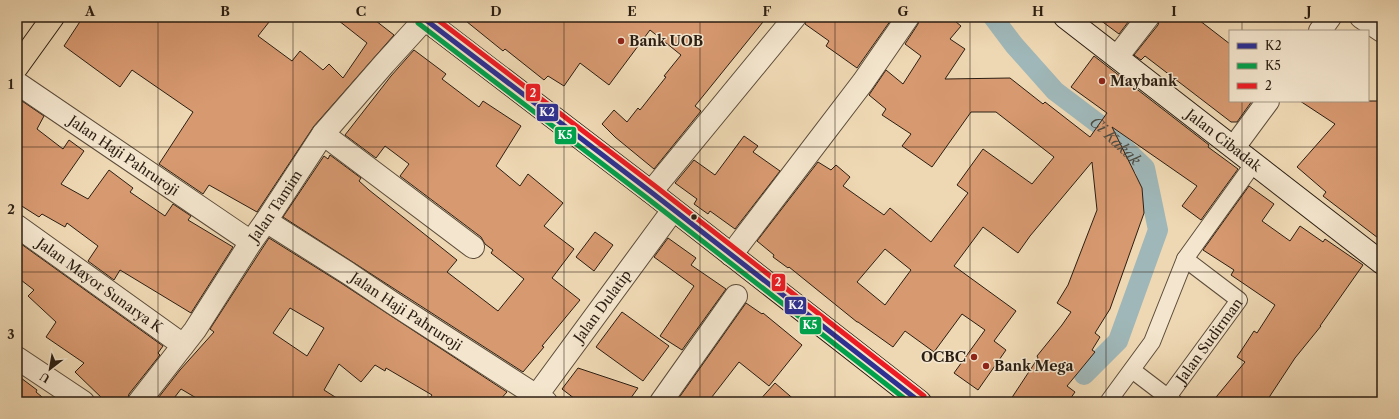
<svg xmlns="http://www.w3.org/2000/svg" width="1399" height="419" font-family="'Libre Caslon Text',serif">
<rect width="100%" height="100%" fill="#eed8b3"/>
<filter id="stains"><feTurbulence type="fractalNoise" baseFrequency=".005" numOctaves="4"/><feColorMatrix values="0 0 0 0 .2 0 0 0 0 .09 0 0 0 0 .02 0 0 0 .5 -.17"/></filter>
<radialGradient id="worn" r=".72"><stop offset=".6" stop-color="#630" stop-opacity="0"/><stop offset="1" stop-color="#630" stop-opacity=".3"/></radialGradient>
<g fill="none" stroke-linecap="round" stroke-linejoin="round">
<path stroke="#9fb7b8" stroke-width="20" id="s1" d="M993,17L1014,45L1055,91L1100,125L1145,168L1158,230L1118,341L1084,375"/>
</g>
<g fill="#d79970" stroke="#2b1e12" fill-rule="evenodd">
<polygon points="83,17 273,17 258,36 292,61 300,51 323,70 329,64 343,78 367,43 334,17 371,17 394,35 314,126 257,212 209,185 203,194 159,164 193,112 132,70 120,87 64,46"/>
<polygon points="461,17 767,17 695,106 701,111 654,169 615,137 602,124 614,110 627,122 638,108 640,110 666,77 664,76 681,55 650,30 609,85 580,63 564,86 548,76 544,80 505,49 503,51"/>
<polygon points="807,17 893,17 857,68 826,46 829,41 805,24"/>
<path d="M920,17H950L961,26L950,39L965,49L945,79L1010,78L1043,104L1045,102L1090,137L1107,113L1071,87L1094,56L1209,145L1208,147L1238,169L1201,220L1182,206L1197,186L1112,127L1142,188L1144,213L1110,309L1095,333L1100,337L1092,350L1095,352L1067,386L1075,392L1068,402H1009L1038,358L1037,356L1062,325L1071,312L1057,303L1068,285L1097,210L1092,162L1030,236L1018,253L983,227L954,266L1016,311L994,341L1006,350L978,390L954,373L985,330L962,314L934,352L905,331L893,347L858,322H857L789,267L788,268L773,257L774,255L757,241L818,162L831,170L836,165L850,177L843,186L884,215L890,208L931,242L968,193L957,185L983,149L1032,184L1054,157L996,112H971L932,167L902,146L911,134L882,115L886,109L869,95L886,70L903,84L921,56L905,44L918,24ZM885,249L911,270L885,305L857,282Z"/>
<polygon points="1096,17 1132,17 1119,34"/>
<polygon points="1160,17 1195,17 1230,44 1230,101 1252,101 1237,122 1231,122 1145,56 1141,60 1134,55 1158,25"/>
<polygon points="414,50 446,74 442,79 479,107 483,101 521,126 496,166 520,186 528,174 563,203 544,226 574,249 552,278 580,300 542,346 544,347 523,372 283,217 324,156 328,159 330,155 361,178 359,181 369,190 457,260 447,272 498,311 524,279 491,253 493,250 485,244 481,237 400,176 409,164 385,146 376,158 345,135 391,76"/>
<polygon points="22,101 44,116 37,129 63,149 69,140 84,151 61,184 88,199 109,170 133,188 130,192 165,216 173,204 191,216 188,220 233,247 191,313 120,270 114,280 88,261 98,246 67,223 65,227 42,214 39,217 17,203 17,111"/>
<polygon points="1300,101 1382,101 1382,241 1323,196 1326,192 1297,167 1335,124"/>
<polygon points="744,136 758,146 753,152 780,171 735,229 710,211 708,214 694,204 697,199 675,183 694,160 715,175"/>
<polygon points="1249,186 1274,204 1262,221 1290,241 1300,226 1323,242 1325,239 1363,265 1320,326 1321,326 1295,358 1266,402 1212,402 1245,362 1237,357 1254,331 1257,333 1275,305 1231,275 1234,270 1203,250"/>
<polygon points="595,232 613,245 594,271 576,257"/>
<path d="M269,238L341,283L507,392L498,402H427L432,395L386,368L385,371L375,365L361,382L339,364L324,390L343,402H203L181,389L171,402H155L180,370L214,332L210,329ZM290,308L324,328L307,356L273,333Z"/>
<polygon points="668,238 696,258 691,265 726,289 682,350 660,336 694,286 654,257"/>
<polygon points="17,241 163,346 158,353 160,355 129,394 127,402 106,402 75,372 84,363 46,337 56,322 28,296 34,290 17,277"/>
<polygon points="746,303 762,314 763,313 802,345 769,386 739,362 708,402 676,402"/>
<polygon points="622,312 669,346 643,381 596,347"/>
<polygon points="578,368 638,388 628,402 579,402 562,389"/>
<polygon points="17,375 37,390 36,392 48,402 17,402"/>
<polygon points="775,383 797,402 758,402"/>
</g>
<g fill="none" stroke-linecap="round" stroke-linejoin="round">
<g stroke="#5c4c3a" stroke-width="18">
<g id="pedestrian">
<polyline points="1132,370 1174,402"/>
<path id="s2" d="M1168,397L1239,300L1185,259"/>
<polyline points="1108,402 1152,342 1185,259 1254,163"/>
</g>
</g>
<g stroke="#5c4c3a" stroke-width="24">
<g id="minor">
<polyline points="1361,17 1382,31"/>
<polyline points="1320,31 1330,17"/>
<polyline points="1117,57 1148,17"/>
<path id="s3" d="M17,83L251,242"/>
<polyline points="323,134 473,247"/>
<polyline points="1234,147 1268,101"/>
<polyline points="651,192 795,17"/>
<path id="s4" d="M266,221L348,273L394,304L546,402"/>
<path id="s5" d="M17,226L183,345"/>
<polyline points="731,255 863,82 908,17"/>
<polyline points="17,358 83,402"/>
<path id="s6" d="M139,402L195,330L251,242L266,221L323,134L384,64L425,19"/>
<polyline points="661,402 736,296"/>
</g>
</g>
<g stroke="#5c4c3a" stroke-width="24">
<g id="tertiary">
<path id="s7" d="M532,402L673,210"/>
</g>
</g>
<g stroke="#2b1e12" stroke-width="24">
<g id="secondary">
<path id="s8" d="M1065,17L1382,263"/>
</g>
</g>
<g stroke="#2b1e12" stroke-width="24">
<g id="primary">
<polyline points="422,17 651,192 920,402"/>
<polyline points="17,67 53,17"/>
</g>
</g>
<use href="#pedestrian" stroke="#f4e6ce" stroke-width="16"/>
<use href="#minor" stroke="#f4e6ce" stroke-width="22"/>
<use href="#tertiary" stroke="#f4e6ce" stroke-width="22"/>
<use href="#secondary" stroke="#f4e6ce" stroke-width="22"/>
<use href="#primary" stroke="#eed8b3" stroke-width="22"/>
<g stroke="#f4e6ce" stroke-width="8">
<polyline id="bus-1" points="422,17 651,192 920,402"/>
</g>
<g stroke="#f4e6ce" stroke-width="8">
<polyline id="bus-2" points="418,23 647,198 909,402"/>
</g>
<g stroke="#f4e6ce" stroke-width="8">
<polyline id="bus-3" points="434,17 655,186 924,396"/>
</g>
<use href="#bus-1" stroke="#2e3192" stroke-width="5"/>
<use href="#bus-2" stroke="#00a14b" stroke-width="5"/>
<use href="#bus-3" stroke="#ed1c24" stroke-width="5"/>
</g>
<path fill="none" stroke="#2b1e12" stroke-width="1" stroke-opacity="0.55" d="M158,17V402M293,17V402M428,17V402M564,17V402M700,17V402M835,17V402M970,17V402M1106,17V402M1242,17V31M1242,101V402M17,147H1382M17,272H1382"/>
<g fill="#8f2418" stroke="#f4e6ce" stroke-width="1.5">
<circle cx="621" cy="41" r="4"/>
<circle cx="1102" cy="81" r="4"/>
<circle cx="974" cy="357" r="4"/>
<circle cx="986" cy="366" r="4"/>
</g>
<circle fill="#2b1e12" stroke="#f4e6ce" stroke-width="1.5" cx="694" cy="217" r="3.5"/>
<g text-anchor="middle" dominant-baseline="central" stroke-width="3" stroke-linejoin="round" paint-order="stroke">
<g font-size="14" font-weight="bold" fill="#2b1e12" stroke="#f4e6ce" text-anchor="start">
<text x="629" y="41">Bank UOB</text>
<text x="1110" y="81">Maybank</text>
<text x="966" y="357" text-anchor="end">OCBC</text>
<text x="994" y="366">Bank Mega</text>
</g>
<g font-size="14" fill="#2b1e12" stroke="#f4e6ce">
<text stroke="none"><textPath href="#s8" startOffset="201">Jalan Cibadak</textPath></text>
<text stroke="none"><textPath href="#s3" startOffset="129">Jalan Haji Pahruroji</textPath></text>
<text stroke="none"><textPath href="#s6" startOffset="239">Jalan Tamim</textPath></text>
<text stroke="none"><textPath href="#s5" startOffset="102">Jalan Mayor Sunarya K</textPath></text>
<text stroke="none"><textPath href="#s7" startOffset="119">Jalan Dulatip</textPath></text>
<text stroke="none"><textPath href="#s4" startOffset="167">Jalan Haji Pahruroji</textPath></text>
<text stroke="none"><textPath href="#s2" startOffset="70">Jalan Sudirman</textPath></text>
</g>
<g font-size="15" font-style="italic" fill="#4e4c44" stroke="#f4e6ce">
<text stroke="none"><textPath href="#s1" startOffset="175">Ci Kakak</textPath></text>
</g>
</g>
<g stroke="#f4e6ce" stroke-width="1.5">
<rect x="525" y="83" width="16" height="19" rx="4" fill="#ed1c24"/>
<rect x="536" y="103" width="23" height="19" rx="4" fill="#2e3192"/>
<rect x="554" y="126" width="23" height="19" rx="4" fill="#00a14b"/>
<rect x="771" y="273" width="15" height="19" rx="4" fill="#ed1c24"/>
<rect x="784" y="296" width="23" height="19" rx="4" fill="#2e3192"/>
<rect x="799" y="316" width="23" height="19" rx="4" fill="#00a14b"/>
</g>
<g font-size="11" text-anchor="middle" font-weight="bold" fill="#fff">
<text x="533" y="97">2</text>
<text x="547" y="116">K2</text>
<text x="565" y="139">K5</text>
<text x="778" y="286">2</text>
<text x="796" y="309">K2</text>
<text x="810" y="329">K5</text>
</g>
<rect width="1399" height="419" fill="none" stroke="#eed8b3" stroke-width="44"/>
<rect x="1229" y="30" width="140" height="72" fill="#f4e6ce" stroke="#a49683"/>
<rect x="1237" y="43" width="20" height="6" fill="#2e3192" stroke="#a49683"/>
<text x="1265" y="50" font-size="12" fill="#2b1e12">K2</text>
<rect x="1237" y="63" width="20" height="6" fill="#00a14b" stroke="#a49683"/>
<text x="1265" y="70" font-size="12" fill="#2b1e12">K5</text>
<rect x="1237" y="83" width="20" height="6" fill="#ed1c24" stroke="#a49683"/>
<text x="1265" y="90" font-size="12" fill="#2b1e12">2</text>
<g transform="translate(50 369) rotate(211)" stroke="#f4e6ce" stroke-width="3" paint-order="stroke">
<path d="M0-3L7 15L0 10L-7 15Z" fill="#2b1e12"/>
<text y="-6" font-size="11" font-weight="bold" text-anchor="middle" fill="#2b1e12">U</text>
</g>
<rect x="22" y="22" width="1355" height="375" fill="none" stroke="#2b1e12" stroke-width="1.5"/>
<g font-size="13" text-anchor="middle" font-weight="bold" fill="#2b1e12">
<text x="90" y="16">A</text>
<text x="225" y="16">B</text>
<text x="361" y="16">C</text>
<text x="496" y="16">D</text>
<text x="632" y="16">E</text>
<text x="767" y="16">F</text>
<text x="903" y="16">G</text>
<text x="1038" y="16">H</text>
<text x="1174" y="16">I</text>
<text x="1309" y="16">J</text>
<text x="11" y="89">1</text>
<text x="11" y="214">2</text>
<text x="11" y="339">3</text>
</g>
<rect width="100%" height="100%" filter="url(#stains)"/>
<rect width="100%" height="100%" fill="url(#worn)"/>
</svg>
